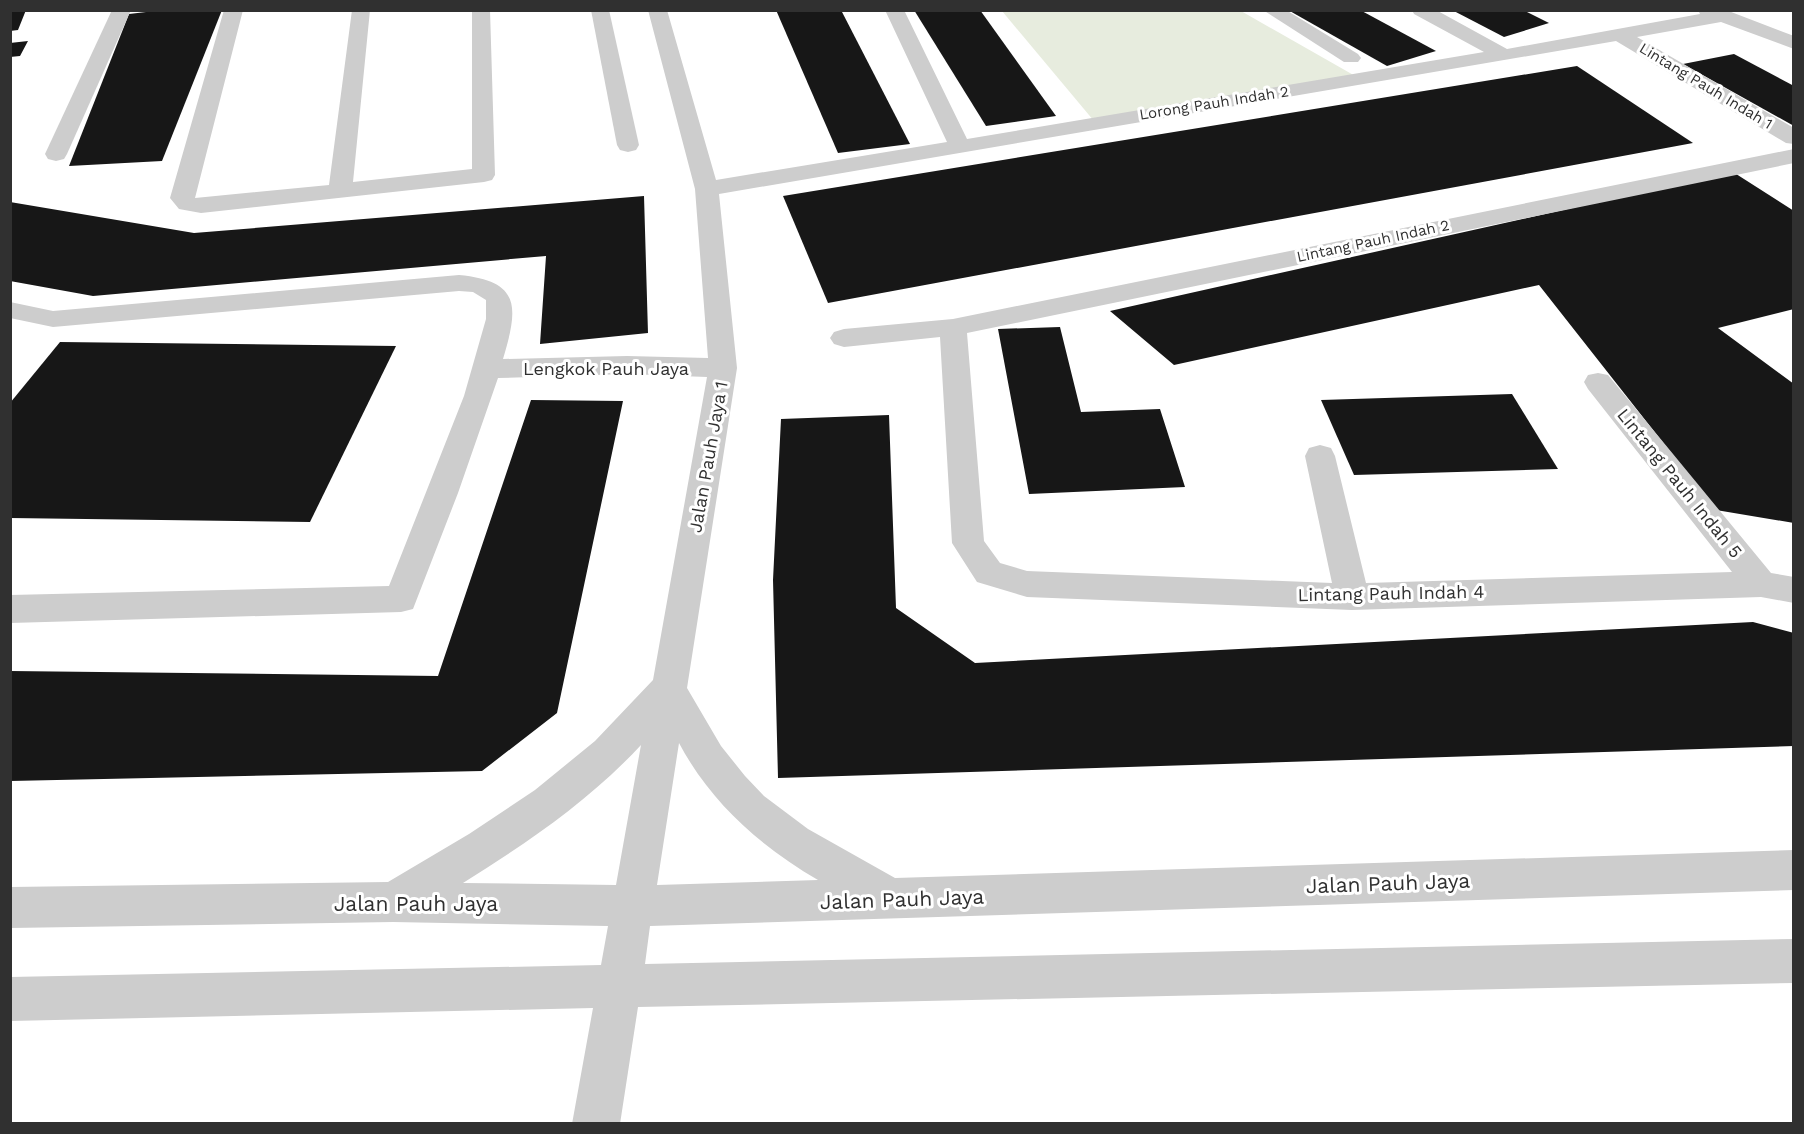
<svg xmlns="http://www.w3.org/2000/svg" width="1804" height="1134" font-family="'Work Sans',sans-serif">
<rect width="100%" height="100%" fill="#fff"/>
<polygon fill="#e7ecde" points="1002,11 1241,11 1364,81 1099,127"/>
<g fill="#171717">
<polygon points="10,10 26,10 18,30 10,31"/>
<polygon points="163,10 222,10 162,161 69,166 129,14"/>
<polygon points="776,10 841,10 910,144 838,153"/>
<polygon points="914,10 980,10 1056,116 986,126"/>
<polygon points="1288,10 1360,10 1436,51 1387,66"/>
<polygon points="1452,10 1523,10 1549,23 1504,37"/>
<polygon points="28,41 20,56 10,57 10,43"/>
<polygon points="1734,54 1794,86 1794,126 1683,64"/>
<polygon points="1577,66 1693,143 828,303 783,196"/>
<polygon points="1733,172 1794,211 1794,309 1718,328 1794,384 1794,523 1716,510 1539,285 1174,365 1110,311"/>
<polygon points="644,196 648,333 540,344 546,256 93,296 10,281 10,202 194,233"/>
<polygon points="1060,327 1081,412 1160,409 1185,487 1029,494 998,329"/>
<polygon points="60,342 396,346 310,522 10,518 10,403"/>
<polygon points="1512,394 1558,469 1354,475 1321,400"/>
<polygon points="531,400 623,401 557,713 482,771 10,781 10,671 438,676"/>
<polygon points="889,415 896,608 975,663 1753,622 1794,633 1794,746 778,778 773,580 781,419"/>
</g>
<g fill="none" stroke-linecap="round" stroke-linejoin="round">
<g fill="#cdcdcd" fill-rule="evenodd">
<polygon points="112,10 131,10 67,154 64,159 56,161 48,159 45,154"/>
<polygon points="224,10 243,10 195,198 329,185 352,10 370,10 353,182 472,169 472,10 490,10 495,175 492,180 484,182 201,213 179,209 170,198"/>
<polygon points="591,10 609,10 639,145 636,150 628,152 620,150 617,145"/>
<path d="M648,10H667L716,180L947,142L885,10H904L967,139L1484,52L1414,14L1412,10H1436L1507,49L1700,14L1698,10H1726L1794,36V49L1721,22L1637,37L1794,128V144L1786,143L1616,41L719,194L737,368L687,688L721,746L745,776L764,796L808,829L895,878L1794,850V890L650,926L645,964L1794,939V983L638,1007L620,1124H572L593,1008L10,1021V977L601,965L608,926L393,922L10,928V887L388,882L469,834L535,790L595,741L653,680L707,377L627,374L498,378L458,493L413,609L401,612L10,623V595L389,586L464,396L486,319V300L473,292L459,291L53,327L10,318V302L53,311L459,275C522,281 518,308 503,359L627,356L708,358L695,189ZM679,743C711,803 760,846 818,880L657,885ZM641,745L616,885L463,883C527,843 589,801 641,745Z"/>
<polygon points="1263,10 1286,10 1358,54 1361,58 1358,62 1344,62"/>
<polygon points="1794,149 1794,163 967,333 984,541 1000,563 1027,571 1332,583 1305,456 1309,448 1320,445 1331,448 1335,456 1366,583 1732,572 1588,389 1584,382 1588,375 1598,373 1608,375 1771,573 1794,577 1794,603 1761,597 1352,610 1027,597 977,582 952,543 940,337 844,347 834,344 830,338 834,332 844,329 953,319"/>
</g>
</g>
<g text-anchor="middle" dominant-baseline="central" stroke-width="6" stroke-linejoin="round" paint-order="stroke">
<g font-size="15" fill="#303030" stroke="#fff">
<text transform="translate(1706 86) rotate(31)">Lintang Pauh Indah 1</text>
<text transform="translate(1214 103) rotate(-9)">Lorong Pauh Indah 2</text>
<text transform="translate(1373 241) rotate(-12)">Lintang Pauh Indah 2</text>
</g>
<g font-size="18" fill="#303030" stroke="#fff">
<text x="606" y="368">Lengkok Pauh Jaya</text>
<text transform="translate(708 457) rotate(-80)">Jalan Pauh Jaya 1</text>
<text transform="translate(1680 483) rotate(51)">Lintang Pauh Indah 5</text>
<text transform="translate(1391 593) rotate(-1)">Lintang Pauh Indah 4</text>
</g>
<g font-size="21" fill="#303030" stroke="#fff">
<text transform="translate(1388 883) rotate(-2)">Jalan Pauh Jaya</text>
<text transform="translate(902 899) rotate(-2)">Jalan Pauh Jaya</text>
<text x="416" y="903">Jalan Pauh Jaya</text>
</g>
</g>
<rect width="1804" height="1134" fill="none" stroke="#303030" stroke-width="24"/>
</svg>
